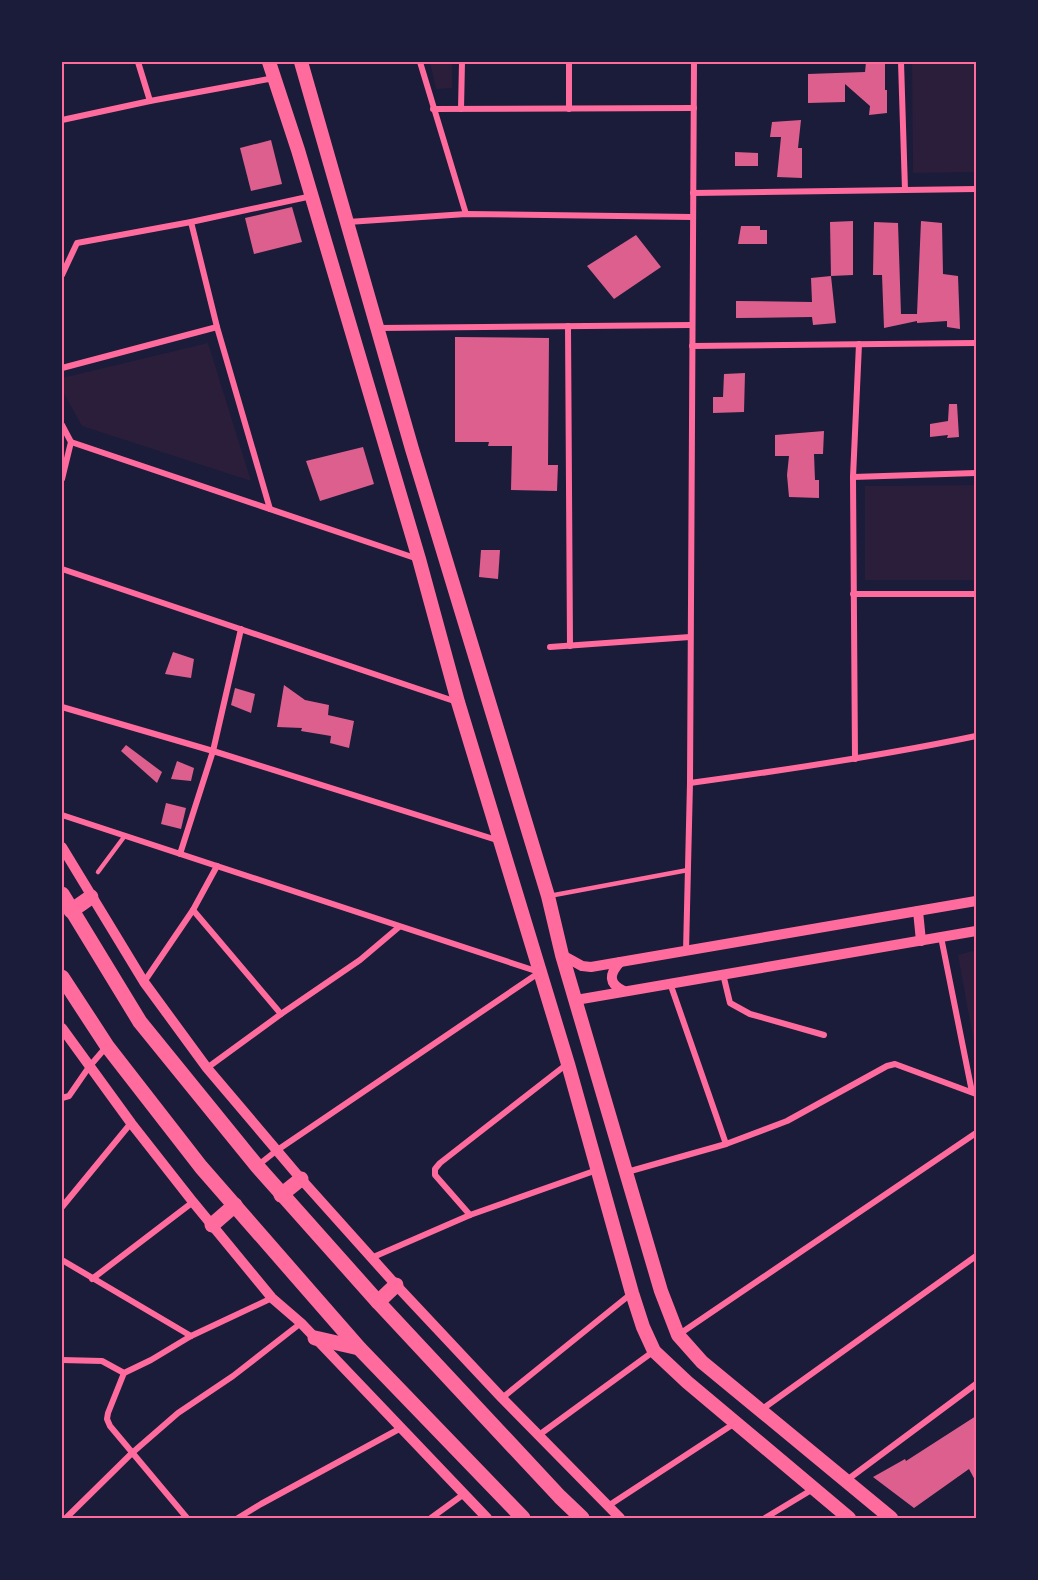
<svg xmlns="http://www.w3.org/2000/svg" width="1038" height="1580" font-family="'Exo 2',sans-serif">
<rect width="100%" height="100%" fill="#1b1b3a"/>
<g fill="#2a1e3b">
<polygon points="430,62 452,62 452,88 436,89"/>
<polygon points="912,62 976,62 976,172 913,173"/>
<polygon points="208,343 251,481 82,426 62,390 62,378"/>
<polygon points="976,485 976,580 865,580 865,486"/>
<polygon points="976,950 976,1054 958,955"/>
</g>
<g fill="#dd5f8e">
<polygon points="866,62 885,62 885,90 887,90 887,113 869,115 870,106 845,84 845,102 808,103 808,74 865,72"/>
<polygon points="801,120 798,148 802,148 802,178 777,177 781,137 770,137 772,122"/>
<polygon points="271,140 282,184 251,191 240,148"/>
<polygon points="735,152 758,153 758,166 735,166"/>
<polygon points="292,207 302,242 254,254 245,218"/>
<polygon points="853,221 853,275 831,276 830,222"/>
<polygon points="921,221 942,223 943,274 958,276 960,329 947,327 947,321 917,323 917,321 884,328 882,275 873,275 874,222 898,223 901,314 917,314"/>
<polygon points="741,226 760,226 760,230 767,230 767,244 738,244"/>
<polygon points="636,235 661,267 614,299 587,266"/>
<polygon points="831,276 836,323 813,325 812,317 736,318 736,301 812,302 811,278"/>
<polygon points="455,337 549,338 548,465 558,465 557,491 511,490 512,446 488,446 489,442 455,442"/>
<polygon points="745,373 744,412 713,413 713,397 723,397 724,374"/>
<polygon points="949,404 957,404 959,437 947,438 948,435 930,437 930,424 948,421"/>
<polygon points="824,431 823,454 814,454 815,480 819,480 819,498 789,497 787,475 789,456 775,456 775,435"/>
<polygon points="363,447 374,484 320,501 306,461"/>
<polygon points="481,550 500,550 498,579 479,577"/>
<polygon points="173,652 194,659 191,678 165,674"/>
<polygon points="284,685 305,700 329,705 328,715 354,721 349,748 330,743 331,736 301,731 302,728 277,727"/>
<polygon points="235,688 255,694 251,713 231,705"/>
<polygon points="126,745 162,772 157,783 121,751"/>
<polygon points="177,761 194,768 191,781 171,779"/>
<polygon points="166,803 186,808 181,829 161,824"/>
<polygon points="976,1416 976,1482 969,1469 914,1508 873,1477 905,1459 906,1461"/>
</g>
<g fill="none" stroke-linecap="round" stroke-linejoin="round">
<g stroke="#ff6b9d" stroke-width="4.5">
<polyline points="98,872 124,837"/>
<polyline points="549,896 688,870"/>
</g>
<g stroke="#ff6b9d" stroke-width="6">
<polyline points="138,62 150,101"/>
<polyline points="420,62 466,214"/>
<polyline points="901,62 905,190"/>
<polyline points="433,109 694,108"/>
<polyline points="461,109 462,62"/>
<polyline points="569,109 569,62"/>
<polyline points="62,120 150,101 274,78"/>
<polyline points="693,193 976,189"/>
<polyline points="191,222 217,327 270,509"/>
<polyline points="348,222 466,214 692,217"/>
<polyline points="62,275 77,243 191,222 312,196"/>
<polyline points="568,326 570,646"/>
<polyline points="378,328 692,325"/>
<polyline points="692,346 976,343"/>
<polyline points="62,368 217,327"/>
<polyline points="62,425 71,442 62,479"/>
<polyline points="71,442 418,559"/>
<polyline points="853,477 976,473"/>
<polyline points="62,569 457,702"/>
<polyline points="853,594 976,594"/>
<polyline points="550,647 690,637"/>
<polyline points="62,707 213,751 500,841"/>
<polyline points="855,759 853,477 859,344"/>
<path d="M690,783C786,770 881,756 976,736"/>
<polyline points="62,815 539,972"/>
<polyline points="180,854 213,751 241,629"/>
<polyline points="193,910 281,1014"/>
<polyline points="941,937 972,1092"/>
<polyline points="686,951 690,783 694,62"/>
<polyline points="723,974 730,1003 750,1014 824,1035"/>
<polyline points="144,982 193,910 217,866"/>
<polyline points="670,983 726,1144"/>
<polyline points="207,1068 281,1014 360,960 399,927"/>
<polyline points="62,1098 69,1096 89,1067 107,1046"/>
<polyline points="257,1166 276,1151 540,972"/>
<polyline points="627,1172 726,1144 787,1121 887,1066 895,1064 976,1094"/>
<polyline points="62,1207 131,1123"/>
<polyline points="470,1215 435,1175 435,1169 440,1163 567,1064"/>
<polyline points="371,1258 470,1215 597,1170"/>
<polyline points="62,1260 191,1336"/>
<polyline points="92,1279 193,1202"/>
<polyline points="678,1335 976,1133"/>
<polyline points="62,1360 102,1361 124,1373 151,1360 191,1336 272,1298"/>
<polyline points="124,1373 108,1413 107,1419 110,1426 187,1518"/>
<polyline points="502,1398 632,1293"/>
<polyline points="761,1410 976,1256"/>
<polyline points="539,1435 654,1351"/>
<polyline points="847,1480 976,1384"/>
<polyline points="608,1506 735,1423"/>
<polyline points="66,1518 132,1453 178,1413 233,1376 301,1323"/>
<polyline points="238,1518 261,1504 401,1428"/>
<polyline points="431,1518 464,1494"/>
<polyline points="765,1518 813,1489"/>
</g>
<g stroke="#ff6b9d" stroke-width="10">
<polyline points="62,847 144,982 207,1068 301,1179 396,1285 502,1398 620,1518"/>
<polyline points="918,911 921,941"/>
<polyline points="562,955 582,966 591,967 976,901"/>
<path d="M620,962C609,974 608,984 624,991"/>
<polyline points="576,1000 976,931"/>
<polyline points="62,1028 131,1123 193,1202 272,1298 301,1323 487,1518"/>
</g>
<g stroke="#ff6b9d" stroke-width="14">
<polyline points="269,62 298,150 419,559 458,702 568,1064 632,1293 643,1327 654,1351 687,1382 849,1518"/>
<polyline points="301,62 412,449 548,896 562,955 661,1291 678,1335 702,1362 891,1518"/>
</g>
<g stroke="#ff6b9d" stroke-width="15">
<polyline points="62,894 140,1022 257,1166 378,1302 560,1497 582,1518"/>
<polyline points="71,911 91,897"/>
<polyline points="62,977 107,1046 201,1167 359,1348 523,1518"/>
<polyline points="281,1195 301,1179"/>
<polyline points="212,1225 235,1205"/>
<polyline points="378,1302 396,1285"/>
<polyline points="315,1338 359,1348"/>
</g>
</g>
<rect width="1038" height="1580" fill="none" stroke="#1b1b3a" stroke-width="126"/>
<rect x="63" y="63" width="912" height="1454" fill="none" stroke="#ff6b9d" stroke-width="2"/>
</svg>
